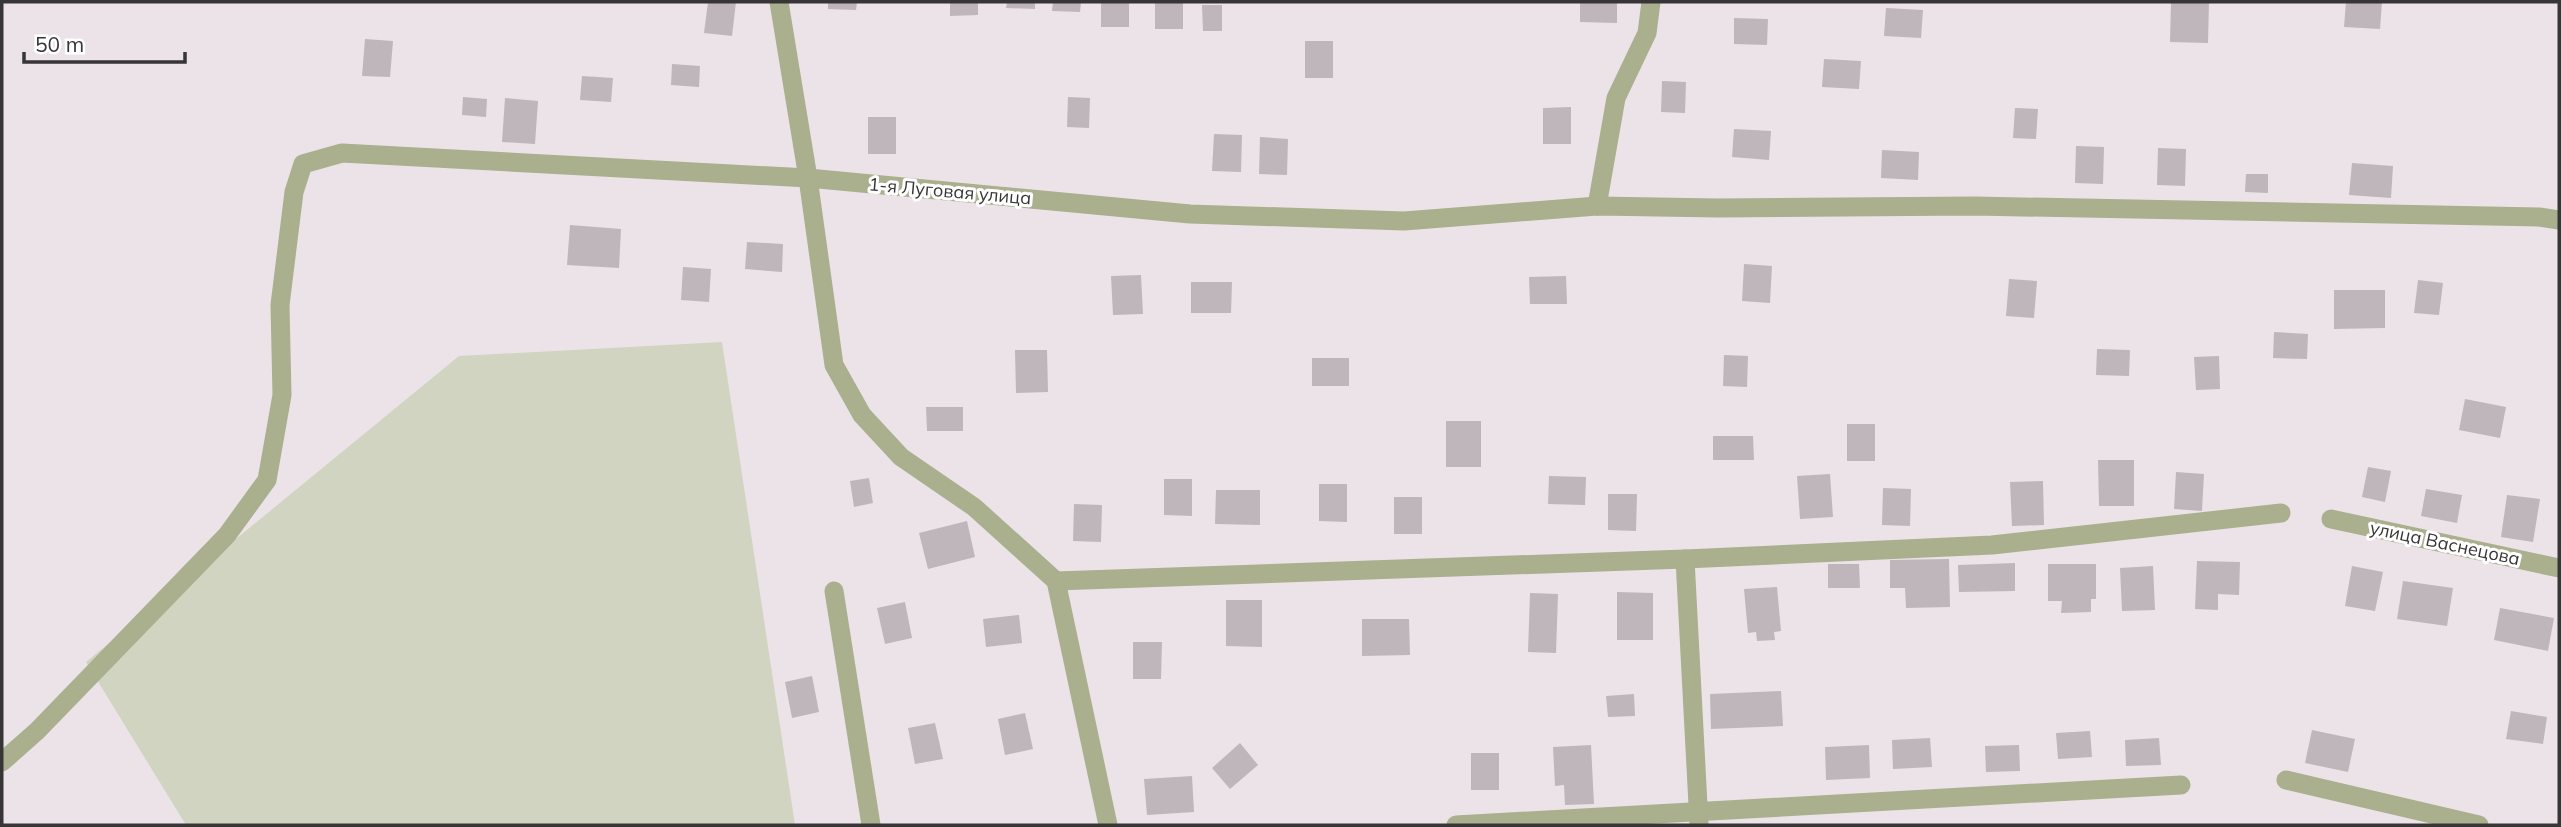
<svg xmlns="http://www.w3.org/2000/svg" width="2561" height="827" font-family="Mulish,sans-serif">
  <style>
    .green { fill: #d1d4c0 }
    .building { fill: #beb6bb }
    .lines { fill: none; stroke-linecap: round; stroke-linejoin: round }
    .minor { stroke: #aaaf8e; stroke-width: 19 }
    .labels { text-anchor: middle; dominant-baseline: central; stroke-width: 6; stroke-linejoin: round; paint-order: stroke }
    .street-label { font-size: 18px; fill: #383537; stroke: #fff }
  </style>
  <rect width="100%" height="100%" fill="#ebe3e8"/>
  <!-- green -->
  <polygon class="green" points="722,342 795,825 186,825 86,662 459,356"/>
  <!-- building -->
  <g class="building">
    <polygon points="708,2 736,2 732,36 704,33"/>
    <polygon points="828,2 857,2 856,10 828,9"/>
    <polygon points="950,2 978,2 978,15 950,16"/>
    <polygon points="1007,2 1035,2 1035,9 1006,8"/>
    <polygon points="1053,2 1081,2 1080,12 1052,11"/>
    <rect x="1101" y="2" width="28" height="25"/>
    <rect x="1155" y="2" width="28" height="27"/>
    <polygon points="1580,2 1617,2 1617,23 1580,22"/>
    <polygon points="2171,2 2209,2 2208,43 2170,42"/>
    <polygon points="2346,2 2382,2 2380,29 2344,27"/>
    <polygon points="1202,5 1222,5 1222,31 1203,31"/>
    <polygon points="1886,8 1923,10 1921,38 1884,36"/>
    <polygon points="1734,18 1768,19 1767,45 1734,44"/>
    <polygon points="365,39 393,41 390,77 362,76"/>
    <rect x="1305" y="41" width="28" height="37"/>
    <polygon points="1824,59 1861,61 1859,89 1822,87"/>
    <polygon points="672,64 700,66 699,87 671,85"/>
    <polygon points="582,76 613,78 611,102 580,100"/>
    <polygon points="1662,81 1686,82 1685,113 1661,112"/>
    <polygon points="463,97 487,99 486,117 462,115"/>
    <polygon points="1068,97 1090,98 1089,128 1067,127"/>
    <polygon points="505,98 538,101 535,144 502,142"/>
    <polygon points="1571,107 1571,144 1543,144 1543,108"/>
    <polygon points="2015,108 2038,109 2036,139 2013,138"/>
    <rect x="868" y="117" width="28" height="37"/>
    <polygon points="1734,129 1771,131 1769,160 1732,157"/>
    <polygon points="1214,134 1242,135 1241,172 1212,171"/>
    <polygon points="1260,137 1288,139 1287,175 1259,174"/>
    <polygon points="2076,146 2104,147 2103,184 2075,183"/>
    <polygon points="2158,148 2186,149 2185,186 2157,185"/>
    <polygon points="1882,150 1919,152 1918,180 1881,178"/>
    <polygon points="2352,163 2393,166 2391,198 2349,195"/>
    <polygon points="2246,174 2268,174 2268,193 2245,192"/>
    <polygon points="570,225 621,229 619,268 567,265"/>
    <polygon points="747,242 783,244 782,272 745,269"/>
    <polygon points="1744,264 1772,266 1770,303 1742,301"/>
    <polygon points="683,267 711,269 709,302 681,300"/>
    <polygon points="1141,275 1143,314 1113,315 1111,276"/>
    <polygon points="1566,276 1567,304 1530,304 1529,277"/>
    <polygon points="2009,279 2037,281 2034,318 2006,316"/>
    <polygon points="2418,280 2443,283 2439,315 2414,313"/>
    <polygon points="1191,282 1232,282 1231,313 1191,313"/>
    <polygon points="2334,290 2385,290 2385,328 2334,329"/>
    <polygon points="2274,332 2308,334 2307,359 2273,358"/>
    <polygon points="2097,349 2130,350 2129,376 2096,375"/>
    <polygon points="1015,350 1047,350 1048,392 1016,393"/>
    <polygon points="1724,355 1748,356 1747,387 1723,386"/>
    <polygon points="2219,356 2220,389 2196,390 2194,357"/>
    <rect x="1312" y="358" width="37" height="28"/>
    <polygon points="2465,399 2506,407 2500,438 2459,430"/>
    <polygon points="926,407 963,407 963,431 927,431"/>
    <rect x="1446" y="421" width="35" height="46"/>
    <rect x="1847" y="424" width="28" height="37"/>
    <polygon points="1713,436 1753,436 1754,460 1713,460"/>
    <polygon points="2098,460 2134,460 2134,506 2099,506"/>
    <polygon points="2368,467 2391,471 2385,502 2362,497"/>
    <polygon points="2176,472 2204,474 2202,511 2174,509"/>
    <polygon points="1830,474 1833,517 1800,519 1797,476"/>
    <polygon points="1549,476 1586,477 1585,505 1548,504"/>
    <polygon points="869,478 873,503 854,507 850,481"/>
    <polygon points="1164,479 1192,479 1192,516 1164,515"/>
    <polygon points="2043,481 2044,525 2012,526 2010,482"/>
    <polygon points="1319,484 1347,484 1347,522 1319,521"/>
    <polygon points="1883,488 1911,489 1910,526 1882,525"/>
    <polygon points="2426,489 2462,495 2457,523 2421,516"/>
    <polygon points="1216,490 1260,490 1260,525 1215,524"/>
    <polygon points="1608,494 1637,494 1636,531 1608,530"/>
    <polygon points="2507,495 2540,499 2533,542 2501,537"/>
    <rect x="1394" y="497" width="28" height="37"/>
    <polygon points="1074,504 1102,505 1101,542 1073,541"/>
    <polygon points="967,521 975,557 928,569 919,533"/>
    <polygon points="1949,559 1950,607 1906,608 1905,588 1890,588 1890,560"/>
    <polygon points="2197,561 2240,562 2239,595 2218,594 2218,610 2195,609"/>
    <polygon points="2015,563 2015,591 1959,592 1958,565"/>
    <polygon points="1828,564 1859,564 1860,588 1828,588"/>
    <polygon points="2048,564 2096,564 2096,599 2091,599 2091,612 2061,613 2062,601 2048,601"/>
    <polygon points="2153,566 2155,610 2122,611 2120,568"/>
    <polygon points="2352,566 2383,572 2375,611 2345,606"/>
    <polygon points="2403,581 2453,588 2447,626 2397,619"/>
    <polygon points="1777,587 1781,631 1774,632 1775,640 1757,641 1756,632 1748,633 1744,589"/>
    <polygon points="1617,592 1653,593 1653,640 1617,640"/>
    <polygon points="1530,593 1558,594 1556,653 1528,652"/>
    <polygon points="1226,600 1262,600 1262,647 1226,646"/>
    <polygon points="905,602 912,638 885,644 877,608"/>
    <polygon points="2500,608 2554,618 2548,651 2494,640"/>
    <polygon points="1019,615 1022,643 986,647 983,619"/>
    <polygon points="1362,619 1409,619 1410,655 1362,656"/>
    <polygon points="1133,642 1162,642 1161,679 1133,679"/>
    <polygon points="812,676 819,712 792,718 785,682"/>
    <polygon points="1781,691 1783,726 1711,729 1710,694"/>
    <polygon points="1634,694 1635,716 1608,717 1606,696"/>
    <polygon points="2511,711 2547,717 2543,744 2506,739"/>
    <polygon points="1025,713 1033,749 1005,755 998,719"/>
    <polygon points="935,723 943,759 915,764 908,728"/>
    <polygon points="2312,730 2355,739 2348,772 2305,763"/>
    <polygon points="2090,731 2092,757 2058,759 2056,733"/>
    <polygon points="1930,738 1932,767 1893,769 1892,740"/>
    <polygon points="2159,738 2161,765 2126,766 2125,740"/>
    <polygon points="1240,743 1258,765 1230,789 1212,768"/>
    <polygon points="1591,745 1594,804 1565,805 1564,785 1555,786 1553,747"/>
    <polygon points="1869,745 1870,778 1826,780 1825,747"/>
    <polygon points="2019,745 2020,771 1986,772 1985,746"/>
    <rect x="1471" y="753" width="28" height="37"/>
    <polygon points="1192,776 1194,812 1147,815 1144,779"/>
  </g>
  <g class="lines">
    <!-- minor -->
    <g class="minor">
      <polyline points="779,2 808,178 834,365 862,415 901,457 974,507 1056,581 1108,825"/>
      <polyline points="1597,206 1616,98 1647,33 1651,2"/>
      <polyline points="2331,519 2559,568"/>
      <polyline points="1685,559 1699,824"/>
      <polyline points="1056,581 1685,559 1992,545 2281,513"/>
      <polyline points="834,591 871,825"/>
      <polyline points="2,762 37,731 227,535 267,480 282,395 280,305 294,192 303,164 342,153 808,178 1190,214 1404,221 1597,206 1718,208 1975,206 2539,217 2559,220"/>
      <polyline points="2286,780 2479,825"/>
      <polyline points="1456,825 2181,785"/>
    </g>
  </g>
  <g class="labels">
    <!-- street labels -->
    <g class="street-label">
      <text transform="translate(950 191) rotate(5)">1-я Луговая улица</text>
      <text transform="translate(2445 543) rotate(12)">улица Васнецова</text>
    </g>
  </g>
  <!-- border -->
  <rect width="2561" height="827" fill="none" stroke="#383537" stroke-width="7"/>
  <!-- scale -->
  <path d="M24 52v10h161v-10" fill="none" stroke="#383537" stroke-width="3.5"/>
  <text x="35" y="52" font-size="21" fill="#383537" stroke="#ffffff" stroke-width="5" paint-order="stroke">50 m</text>
</svg>
